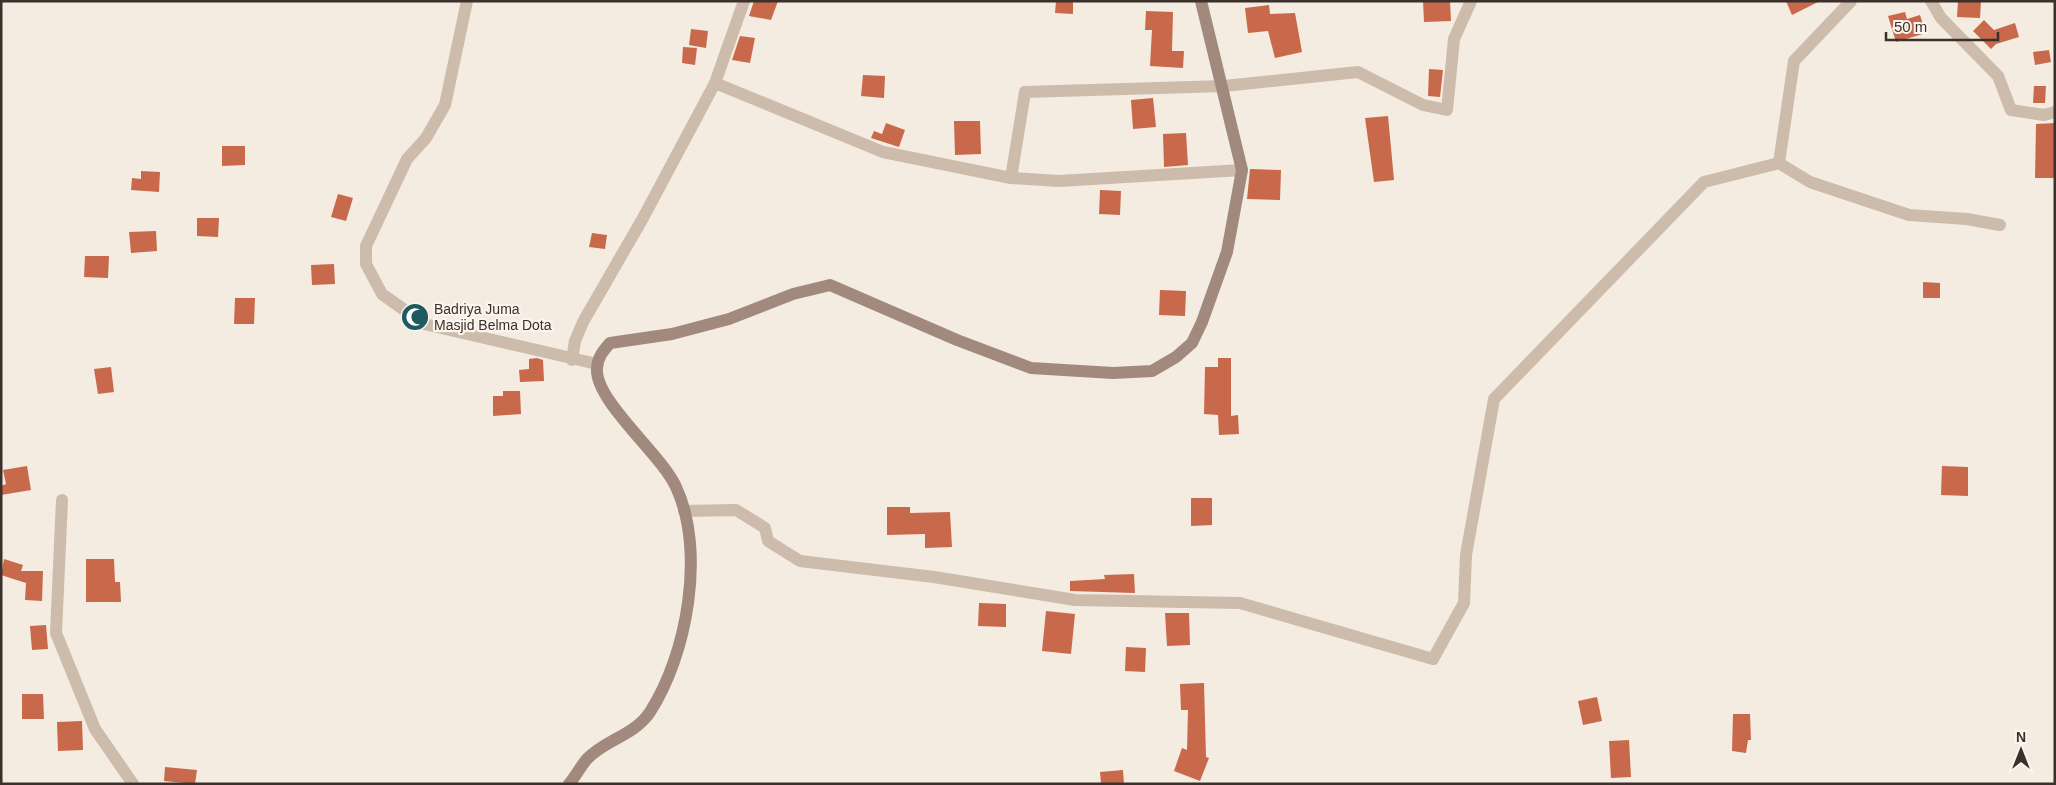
<svg xmlns="http://www.w3.org/2000/svg" width="2056" height="785" font-family="Helvetica,sans-serif">
  <style>
    .building { fill: #c8694b }
    .lines { fill: none; stroke-linecap: round; stroke-linejoin: round }
    .minor { stroke: #cdbbac; stroke-width: 12 }
    .secondary { stroke: #a18a7d; stroke-width: 12 }
    .labels { text-anchor: middle; dominant-baseline: central; stroke-width: 4.5; stroke-linejoin: round; paint-order: stroke }
    .poi-label { font-size: 14px; fill: #3b302b; stroke: #fbf5ee; text-anchor: start }
  </style>
  <rect width="100%" height="100%" fill="#f4ebe1"/>
  <!-- building -->
  <g class="building">
    <polygon points="754,1 778,1 771,20 749,16"/>
    <polygon points="1056,1 1073,1 1073,14 1055,13"/>
    <polygon points="1423,1 1450,1 1451,21 1424,22"/>
    <polygon points="1786,1 1820,1 1792,15"/>
    <polygon points="1958,1 1981,1 1980,18 1957,17"/>
    <polygon points="1269,5 1270,14 1295,13 1302,52 1275,58 1268,31 1248,33 1245,8"/>
    <polygon points="1146,11 1173,12 1172,51 1184,51 1183,68 1150,66 1152,30 1145,30"/>
    <polygon points="1905,12 1907,19 1920,15 1926,33 1896,42 1888,16"/>
    <polygon points="1984,20 1994,30 2015,23 2019,37 1996,44 1991,49 1973,31"/>
    <polygon points="691,29 708,31 706,48 689,45"/>
    <polygon points="740,36 755,38 750,63 732,60"/>
    <polygon points="683,47 697,48 695,65 682,63"/>
    <polygon points="2049,50 2051,62 2035,65 2033,52"/>
    <polygon points="1429,69 1443,70 1440,97 1428,96"/>
    <polygon points="863,75 885,76 884,98 861,96"/>
    <polygon points="2034,86 2046,86 2045,103 2033,103"/>
    <polygon points="1153,98 1156,127 1133,129 1131,100"/>
    <polygon points="1388,116 1394,180 1374,182 1365,118"/>
    <polygon points="954,121 980,121 981,154 955,155"/>
    <polygon points="886,123 905,130 899,147 871,138 874,131 882,134"/>
    <polygon points="2055,123 2055,178 2035,178 2036,124"/>
    <polygon points="1186,133 1188,165 1164,167 1163,134"/>
    <polygon points="222,146 245,146 245,165 222,166"/>
    <polygon points="1250,169 1281,170 1280,200 1247,199"/>
    <polygon points="141,171 160,172 159,192 131,190 132,178 141,179"/>
    <polygon points="1100,190 1121,191 1120,215 1099,214"/>
    <polygon points="338,194 353,198 346,221 331,217"/>
    <polygon points="197,218 219,218 218,237 197,236"/>
    <polygon points="156,231 157,251 131,253 129,232"/>
    <polygon points="592,233 607,235 605,249 589,247"/>
    <polygon points="85,256 109,256 108,278 84,277"/>
    <polygon points="334,264 335,284 312,285 311,265"/>
    <polygon points="1923,282 1940,283 1940,298 1923,298"/>
    <polygon points="1160,290 1186,291 1185,316 1159,315"/>
    <polygon points="235,298 255,298 254,324 234,324"/>
    <polygon points="537,358 543,360 544,381 520,382 519,370 529,369 529,359"/>
    <polygon points="1218,358 1231,358 1231,416 1238,415 1239,434 1219,435 1218,415 1204,414 1205,367 1218,367"/>
    <polygon points="111,367 114,392 98,394 94,369"/>
    <polygon points="503,391 520,391 521,414 493,416 493,396 503,396"/>
    <polygon points="27,466 31,490 1,495 1,486 6,484 3,470"/>
    <polygon points="1942,466 1968,467 1968,496 1941,495"/>
    <polygon points="1191,498 1212,498 1212,525 1191,526"/>
    <polygon points="887,507 910,507 910,513 950,512 952,547 925,548 925,534 887,535"/>
    <polygon points="4,559 23,565 21,571 43,571 42,601 25,600 26,583 1,575"/>
    <polygon points="86,559 114,559 115,582 120,582 121,602 86,602"/>
    <polygon points="1134,574 1135,593 1070,591 1070,581 1105,579 1104,575"/>
    <polygon points="979,603 1006,604 1006,627 978,626"/>
    <polygon points="1046,611 1075,614 1071,654 1042,651"/>
    <polygon points="1165,613 1189,613 1190,645 1167,646"/>
    <polygon points="46,625 48,649 32,650 30,626"/>
    <polygon points="1126,647 1146,648 1145,672 1125,671"/>
    <polygon points="1204,683 1206,757 1209,758 1200,781 1174,771 1182,748 1187,750 1188,710 1181,710 1180,684"/>
    <polygon points="22,694 43,694 44,719 22,719"/>
    <polygon points="1597,697 1602,721 1583,725 1578,701"/>
    <polygon points="1733,714 1750,714 1751,740 1748,740 1746,753 1732,751"/>
    <polygon points="82,721 83,750 58,751 57,722"/>
    <polygon points="1629,740 1631,777 1611,778 1609,741"/>
    <polygon points="165,767 197,770 195,784 164,781"/>
    <polygon points="1123,770 1124,784 1101,784 1100,772"/>
  </g>
  <g class="lines">
    <!-- minor -->
    <g class="minor">
      <polyline points="467,1 445,105 426,138 407,159 366,246 366,264 382,294 424,324 597,364"/>
      <polyline points="1931,1 1941,18 1998,76 2011,110 2044,115 2055,112"/>
      <polyline points="715,83 883,152 1011,178 1059,181 1242,170"/>
      <polyline points="1779,163 1794,61 1851,1"/>
      <polyline points="1011,178 1025,92 1224,86 1358,72 1423,105 1447,110 1454,39 1471,1"/>
      <polyline points="572,360 575,341 583,322 643,218 715,83 744,1"/>
      <polyline points="62,500 56,633 95,729 133,784"/>
      <polyline points="684,511 736,510 765,528 768,541 800,561 934,577 1075,600 1240,603 1433,659 1464,603 1466,555 1494,399 1704,182 1779,163 1810,182 1909,215 1967,219 2000,225"/>
    </g>
    <!-- secondary -->
    <path class="secondary" d="M569,784c7,-8 11,-17 18,-25 18,-19 48,-24 63,-47 37,-57 56,-161 26,-225 -14,-32 -81,-86 -79,-118 0,-11 6,-18 13,-26l62,-9 57,-15 64,-25 37,-9 127,55 74,28 82,5 39,-2 24,-14 16,-14 10,-21 25,-70 15,-82 -41,-169"/>
  </g>
  <!-- icons -->
  <defs>
    <symbol id="mosque-disc" viewBox="-11 -11 22 22"><circle r="9.5" fill="#1f5a5e" stroke="#fbf5ee"/><path d="M3.5-4.9A6 6 0 1 0 3.5 4.9A5 5 0 1 1 3.5-4.9Z" fill="#fff"/></symbol>
  </defs>
  <g fill-rule="evenodd">
    <use href="#mosque-disc" x="399" y="301" width="32" height="32"/>
  </g>
  <g class="labels">
    <!-- poi labels -->
    <g class="poi-label">
      <text x="434" y="309">Badriya Juma<tspan x="434" dy="16">Masjid Belma Dota</tspan></text>
    </g>
  </g>
  <!-- border -->
  <rect width="2056" height="785" fill="none" stroke="#3b302b" stroke-width="5"/>
  <!-- north arrow -->
  <g transform="translate(2021 750)" stroke="#fbf5ee" stroke-width="4" paint-order="stroke">
  <path d="M0-4L9 19L0 12L-9 19Z" fill="#3b302b"/>
  <text y="-8" font-size="14" font-weight="bold" text-anchor="middle" fill="#3b302b">N</text>
  </g>
  <!-- scale -->
  <path d="M1886 32v8h112v-8" fill="none" stroke="#3b302b" stroke-width="2.5"/>
  <text x="1894" y="32" font-size="15" fill="#3b302b" stroke="#fbf5ee" stroke-width="4" paint-order="stroke">50 m</text>
</svg>
